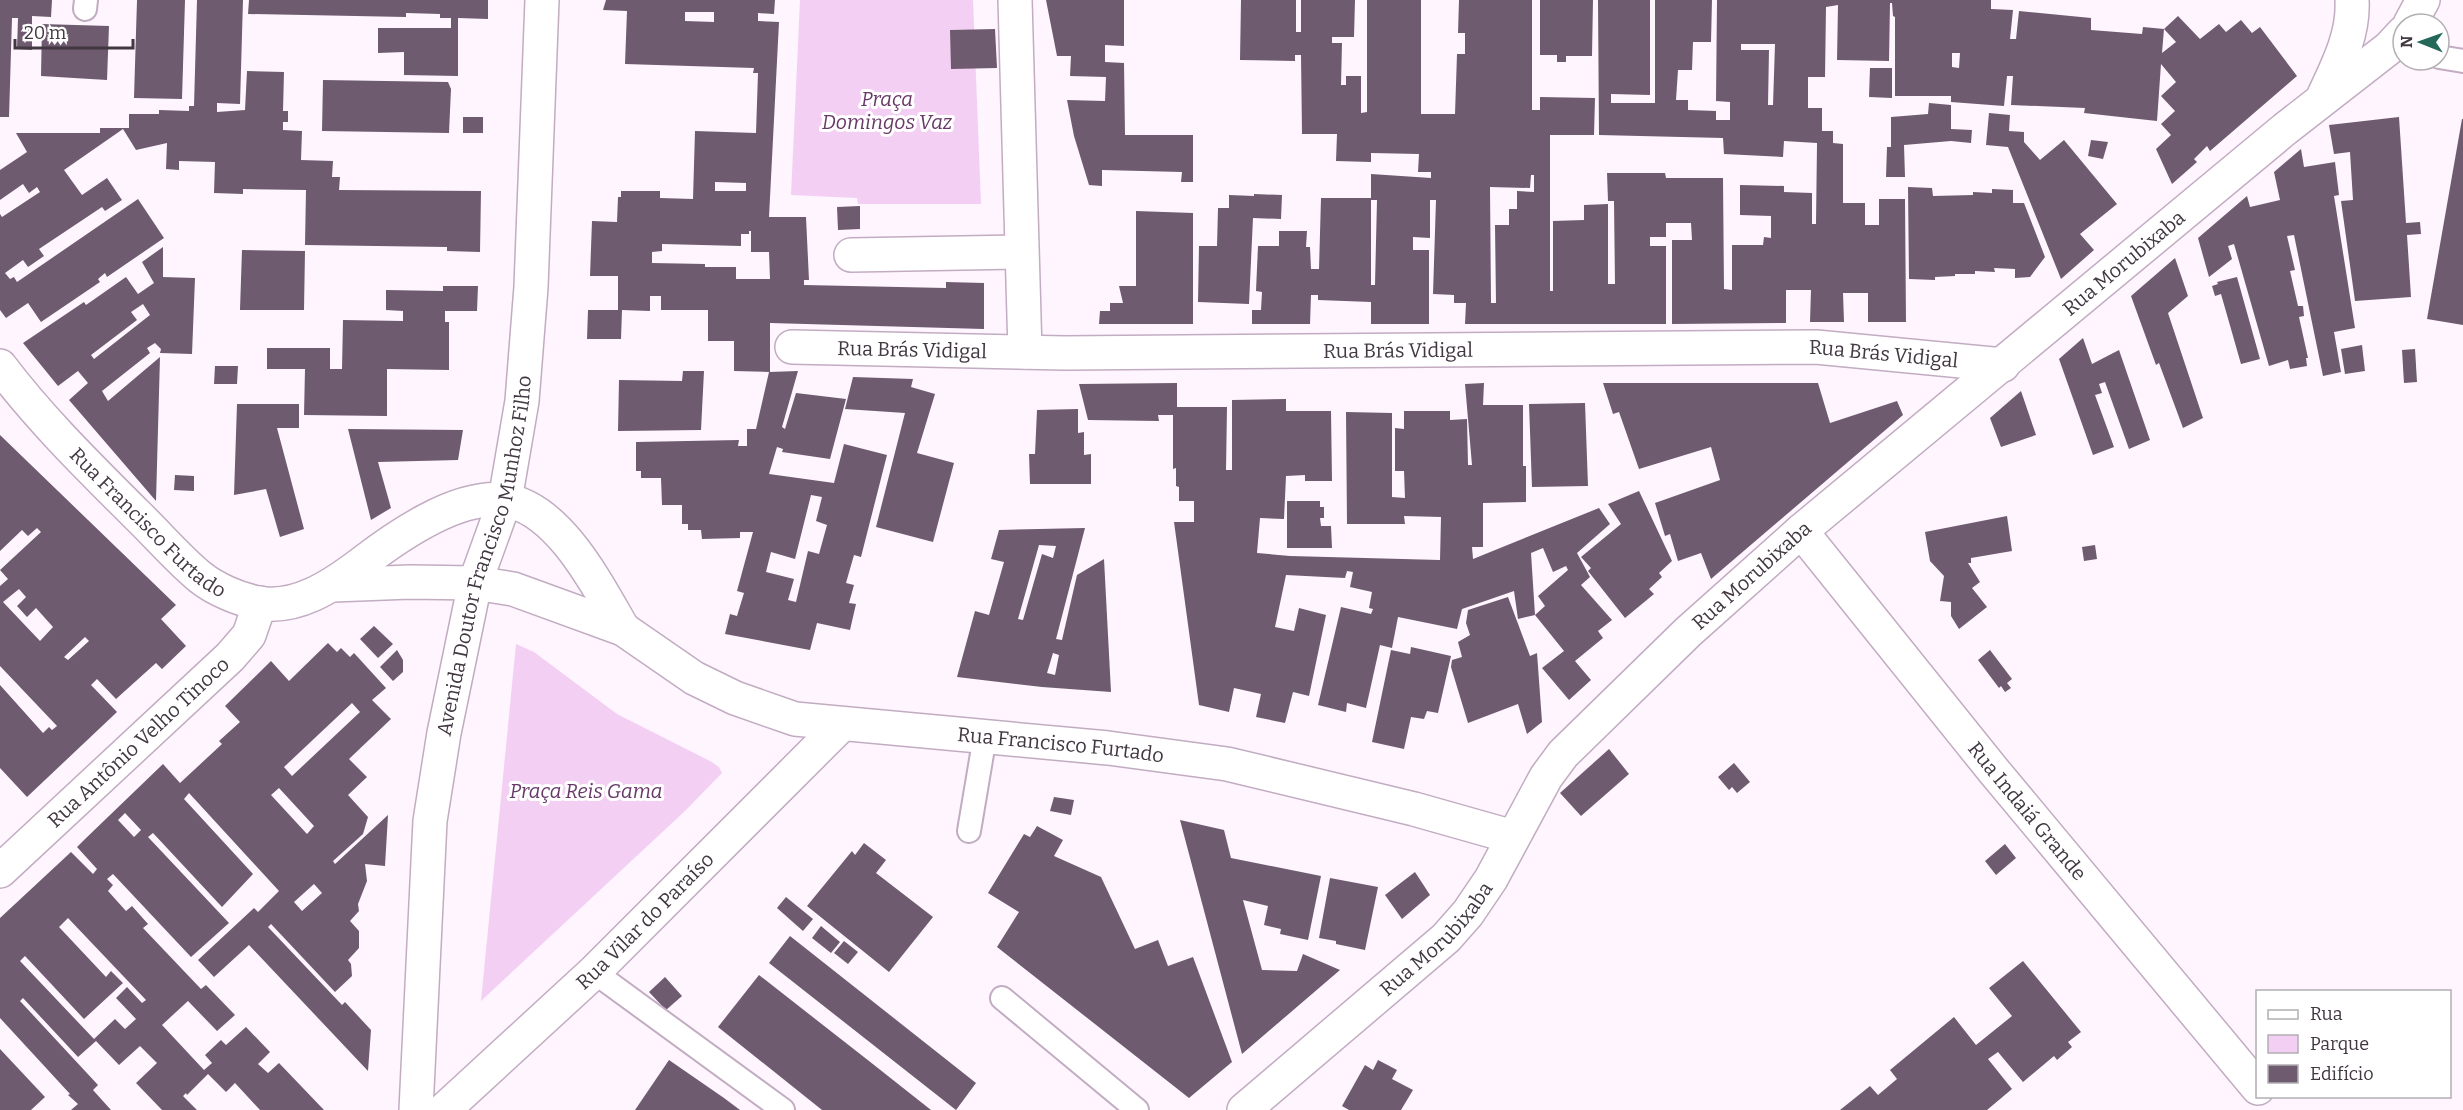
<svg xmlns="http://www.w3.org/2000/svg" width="2463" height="1110" font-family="Bitter,serif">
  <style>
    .green { fill: #f3d0f3 }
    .building { fill: #6f5b6f; fill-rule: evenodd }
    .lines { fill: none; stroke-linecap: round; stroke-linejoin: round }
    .lane-casing { stroke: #c2acc2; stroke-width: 26 }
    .street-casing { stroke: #c2acc2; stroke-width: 36 }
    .secondary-casing { stroke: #c2acc2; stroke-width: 36 }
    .lane { stroke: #fff; stroke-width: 22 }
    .street { stroke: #fff; stroke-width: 33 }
    .secondary { stroke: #fff; stroke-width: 33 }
    .labels { text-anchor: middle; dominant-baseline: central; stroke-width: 6; stroke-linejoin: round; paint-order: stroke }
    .park-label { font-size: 20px; font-style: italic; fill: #673868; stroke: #fff }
    .street-label { font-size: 20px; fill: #413841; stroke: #fff }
  </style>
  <rect width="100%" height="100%" fill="#fef5fe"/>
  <!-- green -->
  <g class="green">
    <polygon points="800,0 973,0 981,204 858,204 857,198 791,195"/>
    <polygon points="516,644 534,652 617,714 710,761 719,767 722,773 685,811 481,1001"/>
  </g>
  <!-- building -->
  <g class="building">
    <polygon points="0,0 52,0 51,17 32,16 32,50 17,49 18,18 12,18 9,117 0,117"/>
    <polygon points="137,0 185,0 182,99 134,98"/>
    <polygon points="197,0 243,0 240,104 217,103 217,112 245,110 247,71 284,72 283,111 288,111 288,122 283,122 283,130 302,131 301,160 333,161 332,177 340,177 339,190 481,191 480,252 447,251 447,247 305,245 306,190 243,189 243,194 214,193 215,162 179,161 179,170 166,169 167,143 136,150 123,129 64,170 82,195 107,178 122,200 105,211 102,207 39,249 44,256 28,267 23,260 5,273 10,279 14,277 17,282 138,199 164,238 107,277 105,273 98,279 100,282 41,322 28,303 6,318 0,310 0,214 2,217 40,192 37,187 29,193 23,184 0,200 0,170 27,152 16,133 100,133 100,128 129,128 129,114 159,114 159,110 189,111 189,106 194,106"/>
    <polygon points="249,0 488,0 488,19 458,18 458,76 404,75 404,52 378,53 378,28 451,28 451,18 440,18 440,14 406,13 406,17 248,14"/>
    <path d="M606,0h169l-1,14 -16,-1v8l21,1 -10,195h37l3,63h-5v5l142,3v-6l38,1v46l-214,-6v49l-36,-1v-30h-26v-31h-47v-14h-11v15l-28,-1 -1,29h-34l1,-29h30v-34h-28l2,-55 25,1 1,-25h3v-6h39v7l33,1 2,-68 61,2 2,-60h-5l1,-5 -129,-4 2,-53 -24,-1zM685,12h29v10l-29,-1zM715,182l31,1v8h-31zM749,231h2v21h18l1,27h-34v-12h-31v-3l-53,-1v-11l10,-1v-7l79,2v-12h8z"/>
    <polygon points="1046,0 1124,0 1124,46 1105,45 1105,62 1124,63 1125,135 1193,135 1193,182 1181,182 1182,172 1102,170 1102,186 1089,185 1074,136 1067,100 1105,101 1106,77 1070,76 1071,56 1057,56"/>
    <path d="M1241,0h55v32h5v-32h54l-1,37h-22v6h10l-1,42h5v-9h15v37l6,-1v-112h54v114h34l2,-60h8v-21h-7l1,-33h73v110h8v-13l55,1 -1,37h-44v156h3v-70l31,-1v-15l24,-1v80h7l-1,-83h-6l-1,-28h58l1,5h57l1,111 8,1v-45h31l1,-8 7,1v-22l-31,-1v-30l44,1v6l28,1v31h4l1,-81 -33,-2 -1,16 -59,-3 -1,-16 -124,-3 -1,-135h52v95l-39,-1v9h44v-103h57l-1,42h-18l-1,28h-14l-2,30h12v10l28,1v9h14v-18l-14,-1 1,-101h274v9l22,1 -3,29h6l3,-28 72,7v12l51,4 1,-7 21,2 -2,24 14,-11 -12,-13 14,-13 22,23 19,-15 7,8 15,-12 11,13 8,-6 37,49 -87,75 -3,-5 -13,13 3,3 -25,22 -16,-35 15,-14 -10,-11 14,-13 -14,-15 15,-14 -15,-18 -4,57 -73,-8 1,-5 -74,-3 2,-29h-6l-3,30 -53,-4v-6h-56v-79l-2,-1 -1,-13h-2l-1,58 -52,-1 1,-55 -12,2 -1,70h-17v31h14v23h11v12l10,1v59h22v22h14v-26h26l1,123h-38v-29h-25l1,29h-34l1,-32h-25v33l-114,1v-84h20l-1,-17h-25v14h-16v9h16v78h-201l1,-21h-12v-8l-21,-1 3,-94h-6v38l-17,-1v13h16v74h-58v-22l-53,-2v-5h-7l-1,29h-58v-14h9l1,-18 -6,-1 2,-45h21v-15h28l-1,16h4l1,22h8l2,-71h50v87h4l2,-85h-6v-26l60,4v-6h-13l1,-18 -48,-1v9l-35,-1 1,-27h-35l-1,-79h-6v6l-55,-1zM1741,44h34l-2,61h-5l1,-55h-28zM1952,53h8l-1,15 -7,-1zM1531,175h3v17l-17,-1v18h-8v16h-14l1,78h-5l-1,-116 40,1z"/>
    <polygon points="1540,0 1593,0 1592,56 1566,56 1566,62 1557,62 1557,55 1540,55"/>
    <polygon points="42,24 109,26 107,80 41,76"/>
    <polygon points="995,29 997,68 951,69 950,30"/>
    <polygon points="1870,68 1892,68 1892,98 1869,97"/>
    <polygon points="323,80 448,82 451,89 449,133 322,131"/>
    <polygon points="1929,103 1951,105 1951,129 1972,130 1971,143 1951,141 1904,145 1905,177 1886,177 1887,147 1891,147 1891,117 1928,114"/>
    <polygon points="1989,113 2010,115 2009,131 2024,132 2024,142 2040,160 2064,140 2117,204 2080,234 2094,250 2061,279 2008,147 1986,145"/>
    <rect x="463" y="117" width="20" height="16"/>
    <polygon points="2399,117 2406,223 2420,222 2421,234 2407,235 2411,297 2355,301 2341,201 2353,200 2350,152 2334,154 2329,125"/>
    <polygon points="2462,119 2463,119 2463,325 2427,319"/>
    <polygon points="2091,140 2108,142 2103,159 2088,156"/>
    <polygon points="2301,149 2304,167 2335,162 2339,195 2334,196 2355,328 2334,332 2341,372 2323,376 2294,235 2287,236 2295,270 2290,271 2298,306 2303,306 2304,316 2299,317 2308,358 2306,358 2307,366 2290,369 2288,360 2269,366 2234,244 2228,246 2232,259 2209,277 2198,238 2247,196 2250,207 2280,200 2274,172"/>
    <polygon points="1908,187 1932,188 1933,196 1973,195 1973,192 1992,193 1992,189 2013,190 2013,203 2024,203 2045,257 2030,277 2015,278 2015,269 1994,268 1995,272 1975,271 1975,274 1955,274 1955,276 1935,277 1935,280 1909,279"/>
    <polygon points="1254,194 1282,195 1281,219 1253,218 1249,304 1198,302 1199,246 1217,246 1218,208 1229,208 1229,195 1254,196"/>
    <polygon points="860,206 860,229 838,230 837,207"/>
    <polygon points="1136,211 1193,213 1193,324 1099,324 1100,311 1110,311 1110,303 1123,303 1119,286 1136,286"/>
    <path d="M163,247v30l32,1 -3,76 -32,-1 1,-4 -6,-6 -8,5 3,5 -48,38 6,10 52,-44 -4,144 -87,-101 19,-17 -10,-12 -20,15 -35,-43 61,-41 2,3 40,-28 12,17 16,-11 -12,-21zM143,304l7,11 -56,44 -3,-4 46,-35 -6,-8z"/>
    <polygon points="242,250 305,251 304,310 240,310"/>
    <polygon points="2175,258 2188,296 2168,313 2203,418 2183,428 2159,363 2156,365 2131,296"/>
    <polygon points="2237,277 2260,359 2241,364 2221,294 2215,296 2212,286 2218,284 2217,282"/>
    <polygon points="443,286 478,286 477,311 445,311 445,322 449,322 449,370 387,369 387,416 304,415 305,369 267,369 267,348 330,348 330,369 342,369 343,320 403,321 403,311 386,310 386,290 443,291"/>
    <polygon points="2083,338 2092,364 2119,350 2150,440 2129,449 2105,382 2099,384 2102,393 2095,395 2114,447 2093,455 2059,359"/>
    <polygon points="2362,345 2365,371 2345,374 2341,349"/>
    <polygon points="2415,349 2417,382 2404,383 2402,350"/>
    <polygon points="215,366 238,366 237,384 214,384"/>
    <polygon points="683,371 704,371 701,430 618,431 619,380 682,381"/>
    <path d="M798,371l-16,56 3,2 11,-36 50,6 -16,60 -48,-7 1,-3 -6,-2 -8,27 65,9 10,-39 43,11 -26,102 -7,-2 -8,28 8,2 -5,18 7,1 -6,26 -33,-7 -7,27 -85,-16 5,-20 7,2 7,-23 -7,-2 16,-59h-13v6l-38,1 -1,-9h-13v-6h-6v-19h-20l-1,-27h-20v-7h-5v-29l103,-2 -1,6h9v-17h9l13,-57zM811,495l11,2 -6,24 11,4 -8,29 -11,-3 -12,51 -8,-2 6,-21 -28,-7 5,-20 24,7z"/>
    <polygon points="853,377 913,379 911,387 935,394 917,453 954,463 933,542 876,527 905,413 845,409"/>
    <polygon points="1177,383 1177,407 1227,407 1226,470 1232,470 1232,400 1286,399 1286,411 1331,411 1332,481 1305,481 1305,475 1286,476 1284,519 1260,518 1257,553 1290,556 1440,560 1441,517 1404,516 1405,524 1347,524 1346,412 1392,413 1392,497 1405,498 1404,471 1395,471 1395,428 1404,429 1404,411 1450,411 1450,420 1467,419 1468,465 1472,465 1465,384 1484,383 1483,405 1523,405 1523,466 1526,466 1526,502 1483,503 1483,547 1472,547 1473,559 1599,508 1610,524 1577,553 1590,577 1581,585 1612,620 1598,631 1603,638 1575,661 1591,680 1569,700 1542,668 1564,651 1535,615 1545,606 1538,596 1568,570 1566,566 1553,572 1543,548 1531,553 1535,615 1518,619 1514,591 1462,609 1457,629 1398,617 1392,648 1380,645 1366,708 1347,703 1346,712 1318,705 1341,607 1371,614 1373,609 1369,608 1372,592 1350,587 1353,572 1347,571 1345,578 1286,575 1275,627 1294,631 1299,608 1326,615 1309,696 1293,692 1285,723 1256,717 1261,694 1234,688 1229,712 1199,705 1174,522 1194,522 1194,501 1179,501 1179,487 1176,486 1176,468 1173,469 1173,415 1158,415 1159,421 1088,420 1079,384"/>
    <polygon points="1603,383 1818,383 1830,423 1897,401 1903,415 1711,579 1701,553 1678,561 1670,534 1665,536 1655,503 1720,480 1711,447 1639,469 1619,412 1613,414"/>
    <polygon points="2021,391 2036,435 2001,447 1990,418"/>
    <polygon points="1585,403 1588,486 1532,487 1529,404"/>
    <polygon points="237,404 299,404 299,428 277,428 304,529 280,537 266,489 234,495"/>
    <polygon points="1078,409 1078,433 1084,432 1084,455 1091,454 1091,484 1030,484 1029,454 1035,454 1037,410"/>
    <polygon points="348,429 463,430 458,460 378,462 391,508 371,520"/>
    <path d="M0,435l176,170 -15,14 25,27 -24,23 -6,-6 -40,36 -19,-20 -6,6 26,27 -90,85 -27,-29v-83l43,48 6,-6 3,3 5,-4 -57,-60v-80l8,-7 -8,-9 41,-38 -4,-4 -9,8 -6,-6 -22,21zM19,589l7,8 -9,9 10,11 9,-9 17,19 -13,14 -37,-39zM85,637l4,4 -21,19 -4,-3z"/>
    <polygon points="175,475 194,476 194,491 174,490"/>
    <polygon points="1639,491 1672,561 1659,573 1662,577 1649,589 1654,594 1625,618 1588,571 1591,568 1581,557 1621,524 1608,504"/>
    <polygon points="1287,501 1320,501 1320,507 1324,507 1324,518 1320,518 1321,526 1331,526 1332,548 1287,548"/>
    <polygon points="2007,516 2012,551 1971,558 1971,563 1968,563 1980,582 1972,588 1987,607 1959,629 1951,616 1951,602 1940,601 1944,576 1930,561 1925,532"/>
    <path d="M1085,528l-29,111 6,1 15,-65 27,-16 7,133 -69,-5 -85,-10 18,-66 14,4 15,-53 -13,-3 8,-29zM1039,545l17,1 -3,12 -11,-4 -19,66 -5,-1zM1053,653l6,2 -4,20 -8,-2z"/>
    <polygon points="2095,545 2097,559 2084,561 2082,547"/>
    <polygon points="1508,597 1530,656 1537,653 1542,722 1527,734 1518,704 1468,723 1451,667 1452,660 1462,657 1458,642 1470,635 1466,623 1468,610"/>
    <polygon points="374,626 393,644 378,658 360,639"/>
    <path d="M328,643l9,9 4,-4 9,9 4,-4 32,35 -14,12 19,19 -42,40 18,18 -19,18 20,22 -5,17 -30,27 2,3 53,-49 -3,51 -20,-2 2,17 -9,23 1,7 -9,10 9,10v17l-11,12 3,4 1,12 -17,16 -64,-68 -3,3 74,78 3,-3 26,28 -3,41 -119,-126 -35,32 -16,-17 56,-52 4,4 21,-21 -90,-98 -5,6 69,75 -31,33 -69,-74 -5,4 81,86 -38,34 -78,-83 -6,5 6,6 -5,6 18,20 6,-5 16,18 -5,4 58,61 5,-4 29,30 -18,16 -29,-30 -26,24 42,45 8,-7 -7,-8 16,-15 5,5 20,-18 24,25 -12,12 10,9 11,-10 45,47h-64l-25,-27 -9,9 -18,-18 -21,21 -1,-2 -3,3 14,14h-35l-26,-27 21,-20 -17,-17 -21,19 -23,-24 -18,16 -55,-59 -3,3 78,84 -5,5 18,20h-40l7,-6 -10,-9 2,-1 -70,-76v-100l71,-66 22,22 4,-5 -20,-22 6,-6 80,-77 17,19 42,-39 -3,-3 21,-19 -15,-16 46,-45 18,20zM352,703l8,9 -68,64 -8,-9zM279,788l35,38 -7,8 -36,-39zM125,813l16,17 -7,7 -16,-17zM314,884l8,9 -20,18 -8,-9zM68,918l78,82 -4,3 -15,-16 -11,11 20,21 -11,10 -10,-10 -21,20 -74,-78 5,-5 59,63 39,-36 -12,-12 -5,6 -47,-50z"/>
    <polygon points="1411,647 1451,656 1438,713 1427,711 1424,719 1411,717 1404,749 1372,742 1391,650 1410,654"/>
    <polygon points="397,650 403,660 403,672 393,681 380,667"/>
    <polygon points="1990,650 2012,679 2007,683 2011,688 2005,692 2001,686 1999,688 1978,660"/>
    <polygon points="1609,749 1629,774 1581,816 1560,793"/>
    <polygon points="1734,763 1750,782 1737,793 1732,787 1729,790 1718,777"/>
    <polygon points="1054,797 1074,800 1071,815 1050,811"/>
    <polygon points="1180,820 1224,830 1231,858 1321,876 1308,940 1280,934 1281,929 1264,925 1268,906 1243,900 1262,970 1297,971 1303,954 1340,970 1242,1054"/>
    <polygon points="1037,826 1063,840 1054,856 1101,877 1135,949 1158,940 1168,966 1193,957 1232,1062 1189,1098 997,947 1019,912 988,893 1024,834 1030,837"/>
    <polygon points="864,843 886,860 876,873 933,917 889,972 807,906 852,851 855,855"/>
    <polygon points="2005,844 2016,858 1996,875 1985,861"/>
    <polygon points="1415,872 1430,895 1402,919 1385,895"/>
    <polygon points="1330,878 1378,887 1365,950 1336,944 1336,941 1319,938"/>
    <polygon points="786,897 813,919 803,931 777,908"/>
    <polygon points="821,926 840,942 831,953 812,938"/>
    <polygon points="790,936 976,1083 956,1110 769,963"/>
    <polygon points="844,941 858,952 848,964 834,953"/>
    <polygon points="2023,961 2081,1032 2068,1042 2072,1047 2057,1060 2054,1056 2023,1082 1998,1052 1988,1059 2012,1089 1987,1110 1840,1110 1870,1086 1878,1095 1897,1079 1890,1070 1954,1017 1976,1045 2012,1016 1989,988"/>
    <polygon points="759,975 869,1061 931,1110 822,1110 718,1027"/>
    <polygon points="665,977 682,996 666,1010 649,992"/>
    <polygon points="0,1049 45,1097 31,1110 0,1110"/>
    <polygon points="669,1060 724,1098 740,1110 635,1110"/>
    <polygon points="1378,1060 1397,1070 1392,1079 1413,1090 1401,1110 1349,1110 1342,1106 1365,1065 1373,1070"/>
  </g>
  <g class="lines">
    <defs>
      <g id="lane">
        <polyline points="85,9 86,0"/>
        <polyline points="2439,57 2463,61"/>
        <polyline points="969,831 985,736"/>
        <polyline points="594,972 783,1110"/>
        <polyline points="1002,998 1137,1110"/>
      </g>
      <g id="street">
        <polyline points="1015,0 1025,352"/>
        <polyline points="851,255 1021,252"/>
        <path id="s1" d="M792,347l273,6 751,-6 187,18"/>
        <path id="s2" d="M0,366c40,53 88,100 135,147 22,21 42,45 65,64 15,12 38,22 58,26 38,7 74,-17 103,-39 35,-27 95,-69 142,-64 55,6 95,86 120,129"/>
        <path id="s3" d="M1801,531l192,239 265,318"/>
        <path id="s4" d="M333,585l77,-3 65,1 38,6 110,40 71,49 41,20 60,21 313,29 119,16 187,45 99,28"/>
        <path id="s5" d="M0,871l230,-214 19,-22 11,-32"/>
        <path id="s6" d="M416,1110l14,-289 14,-88 31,-150 30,-83 17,-99 9,-114 11,-287"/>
        <path id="s7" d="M444,1110l150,-138 247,-247"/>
      </g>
      <g id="secondary">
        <polyline points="2410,24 2423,0"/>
        <path d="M2324,95c14,-30 30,-61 28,-95"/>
        <path id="s8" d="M1244,1110l202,-172 22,-25 23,-34 55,-102 17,-23 125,-122 113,-101 484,-402 104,-81 14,-15"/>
      </g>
    </defs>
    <!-- lane casing -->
    <use href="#lane" class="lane-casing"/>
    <!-- street casing -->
    <use href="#street" class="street-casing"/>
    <!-- secondary casing -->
    <use href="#secondary" class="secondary-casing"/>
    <!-- lane -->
    <use href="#lane" class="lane"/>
    <!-- street -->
    <use href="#street" class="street"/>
    <!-- secondary -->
    <use href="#secondary" class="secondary"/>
  </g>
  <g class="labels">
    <!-- park labels -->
    <g class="park-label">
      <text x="887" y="99">Praça<tspan x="887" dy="23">Domingos Vaz</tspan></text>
      <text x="586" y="791">Praça Reis Gama</text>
    </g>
    <!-- street labels -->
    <g class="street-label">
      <text stroke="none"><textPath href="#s8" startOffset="1230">Rua Morubixaba</textPath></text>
      <text stroke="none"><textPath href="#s1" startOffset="120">Rua Brás Vidigal</textPath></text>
      <text stroke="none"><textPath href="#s1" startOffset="606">Rua Brás Vidigal</textPath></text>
      <text stroke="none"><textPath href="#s1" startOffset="1092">Rua Brás Vidigal</textPath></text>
      <text stroke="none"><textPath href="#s2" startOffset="216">Rua Francisco Furtado</textPath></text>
      <text stroke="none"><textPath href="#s6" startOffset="561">Avenida Doutor Francisco Munhoz Filho</textPath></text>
      <text stroke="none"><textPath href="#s8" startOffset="744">Rua Morubixaba</textPath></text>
      <text stroke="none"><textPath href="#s5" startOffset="189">Rua Antônio Velho Tinoco</textPath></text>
      <text stroke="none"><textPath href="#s4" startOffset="760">Rua Francisco Furtado</textPath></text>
      <text stroke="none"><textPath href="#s3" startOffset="360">Rua Indaiá Grande</textPath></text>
      <text stroke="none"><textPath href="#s7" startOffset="276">Rua Vilar do Paraíso</textPath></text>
      <text stroke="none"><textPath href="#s8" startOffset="258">Rua Morubixaba</textPath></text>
    </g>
  </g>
  <!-- legend -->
  <rect x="2256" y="990" width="195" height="108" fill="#ffffff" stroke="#b3afb3" stroke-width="1.5"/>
  <rect x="2268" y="1010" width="30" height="9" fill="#ffffff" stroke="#b3afb3" stroke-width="1.5"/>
  <text x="2310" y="1020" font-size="18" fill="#413841">Rua</text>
  <rect x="2268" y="1035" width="30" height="18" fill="#f3d0f3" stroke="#b3afb3" stroke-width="1.5"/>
  <text x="2310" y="1050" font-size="18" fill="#413841">Parque</text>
  <rect x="2268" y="1065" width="30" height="18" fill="#6f5b6f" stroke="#b3afb3" stroke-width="1.5"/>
  <text x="2310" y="1080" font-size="18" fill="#413841">Edifício</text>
  <!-- north arrow -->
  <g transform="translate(2421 42) rotate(271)"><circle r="28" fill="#ffffff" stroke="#b3afb3" stroke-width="1.5"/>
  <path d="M0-4.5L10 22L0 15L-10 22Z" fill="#24685a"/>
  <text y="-9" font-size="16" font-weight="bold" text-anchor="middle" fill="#413841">N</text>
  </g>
  <!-- scale -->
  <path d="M15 39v9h118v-9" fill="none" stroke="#413841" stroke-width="3"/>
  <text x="24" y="39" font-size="18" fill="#413841" stroke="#ffffff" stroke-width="4.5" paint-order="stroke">20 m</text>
</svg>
